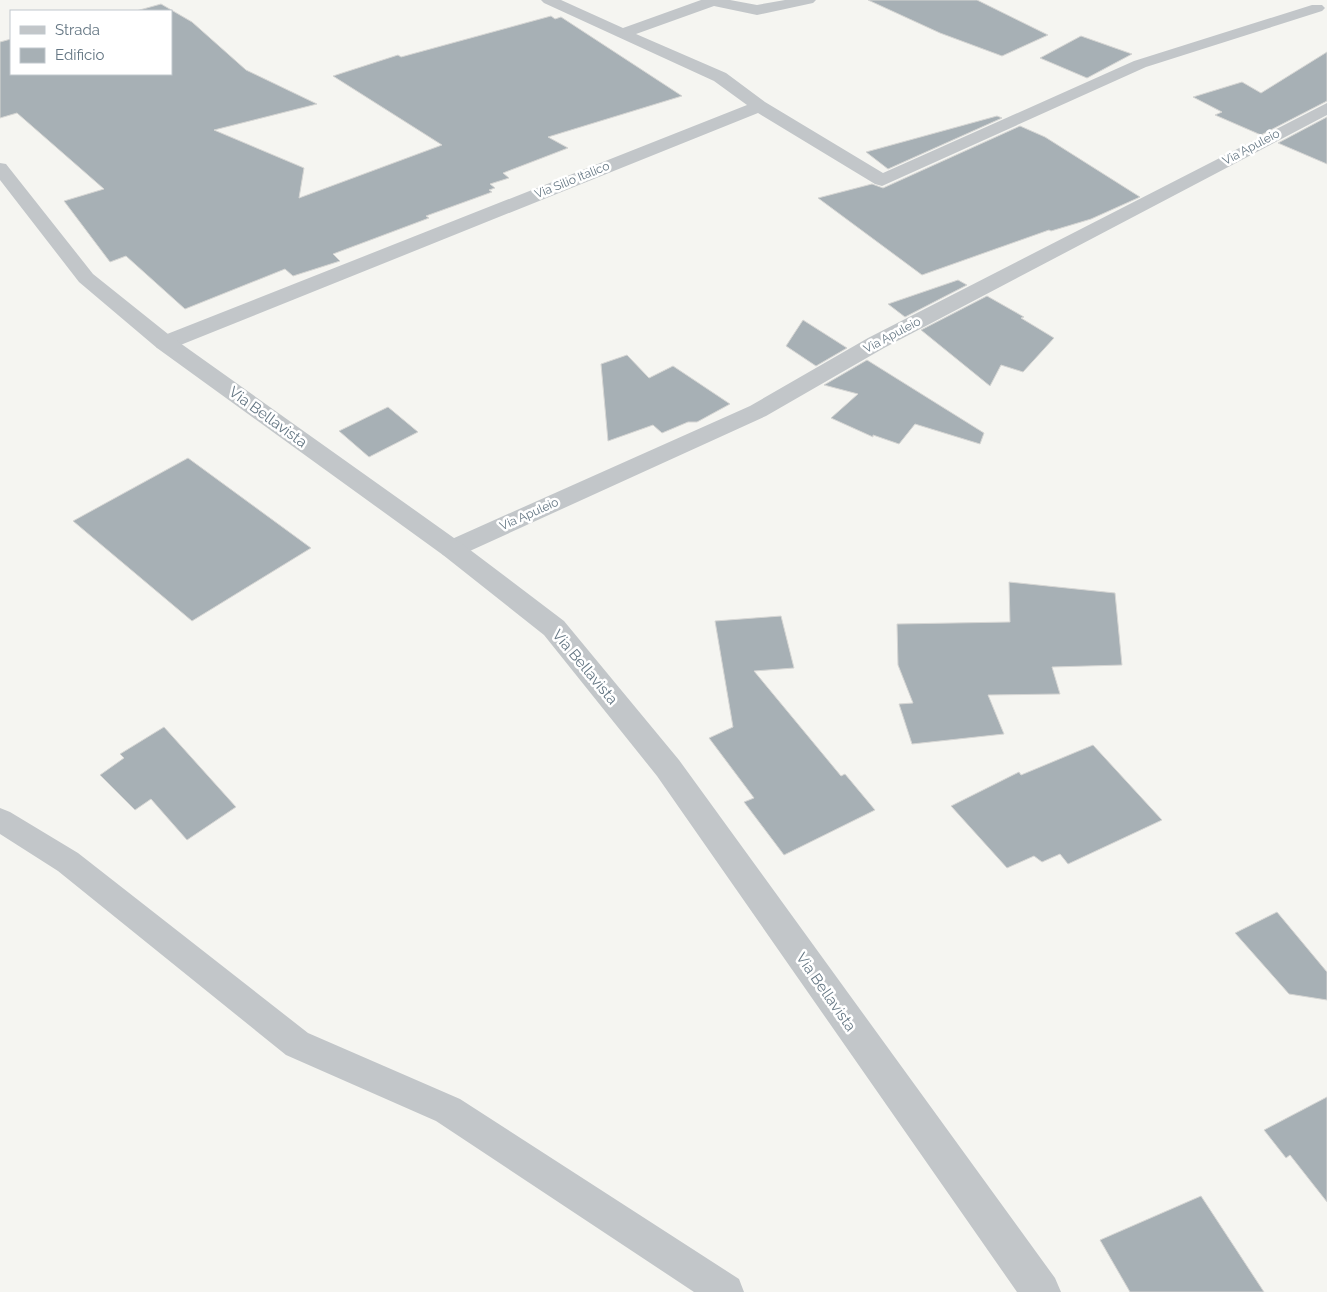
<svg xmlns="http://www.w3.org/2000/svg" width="1327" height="1292" font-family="Raleway,sans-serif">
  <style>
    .building { fill: #a7b0b5; stroke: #d6d6d4 }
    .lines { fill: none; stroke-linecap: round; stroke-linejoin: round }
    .service { fill: #c2c6c9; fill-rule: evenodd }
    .minor { fill: #c2c6c9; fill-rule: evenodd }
    .tertiary { fill: #c2c6c9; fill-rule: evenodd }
    .labels { text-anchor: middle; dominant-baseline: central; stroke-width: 5; stroke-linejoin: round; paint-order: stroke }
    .far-street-label { font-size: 12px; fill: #647683; stroke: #fff }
    .street-label { font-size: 15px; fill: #647683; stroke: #fff }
  </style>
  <rect width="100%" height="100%" fill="#f5f5f1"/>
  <!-- building -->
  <g class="building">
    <polygon points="868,0 977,0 1048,35 1002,56 940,33"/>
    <polygon points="161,4 192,22 246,70 317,104 214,130 304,168 299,198 442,145 333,76 398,55 401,57 551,16 555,19 561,17 682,96 548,137 568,148 503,173 509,178 490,184 495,188 489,190 492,192 426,216 429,218 333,254 340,261 293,276 285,269 185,309 126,256 110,262 64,201 104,189 17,113 0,118 0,42 11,39 11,74 171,74 171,11 136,11"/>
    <polygon points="1081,36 1132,54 1087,78 1040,58"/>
    <polygon points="1327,52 1327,101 1261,135 1215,115 1222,112 1193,97 1242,82 1261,93"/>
    <polygon points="997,116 1002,118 888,169 866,152"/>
    <polygon points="1327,117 1327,164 1278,143"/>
    <polygon points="1020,126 1045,137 1140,197 1091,219 1051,231 1049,230 922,275 818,198 872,184 883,188"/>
    <polygon points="958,280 967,285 905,317 888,304"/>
    <polygon points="987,296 1024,317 1021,318 1054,338 1023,372 1001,365 990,386 921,330"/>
    <polygon points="803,320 847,348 816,366 786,346"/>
    <polygon points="627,355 649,378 673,366 730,404 697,422 688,422 662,433 653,425 608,441 601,364"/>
    <polygon points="867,360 984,433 980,444 915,424 899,444 873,435 873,437 831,418 858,394 824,385"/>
    <polygon points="388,407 418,432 369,457 339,431"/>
    <polygon points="188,458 311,548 192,621 73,521"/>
    <polygon points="1009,582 1115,593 1122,665 1052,667 1060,694 988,695 1004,734 912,744 899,704 913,703 898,665 897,624 1010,622"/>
    <polygon points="781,616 794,668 754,671 841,776 845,774 875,810 784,855 744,802 754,798 709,738 733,727 715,621"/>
    <polygon points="164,727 236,807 187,840 151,799 135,810 100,775 124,758 120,754"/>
    <polygon points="1093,745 1162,820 1068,864 1060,854 1042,862 1034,856 1007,868 951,806 1019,772 1021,775"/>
    <polygon points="1277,912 1327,972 1327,1000 1289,994 1235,933"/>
    <polygon points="1327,1097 1327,1202 1290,1155 1286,1158 1264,1130"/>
    <polygon points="1201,1196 1264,1292 1130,1292 1100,1240"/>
  </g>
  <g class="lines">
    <!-- service -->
    <polygon class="service" points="0,808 10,812 78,853 308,1033 460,1099 739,1279 744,1292 694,1292 436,1121 286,1055 58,871 0,834"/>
    <!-- minor -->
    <g class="minor">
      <polygon points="541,0 561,0 623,28 701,0 730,0 757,5 785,0 816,0 813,3 757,15 714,6 636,34 726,73 765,102 883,173 1134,61 1312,5 1322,5 1325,8 1322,11 1146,67 882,186 875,184 758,113 173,348 165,349 157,348 154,343 157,338 747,105 714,81 544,3"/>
      <polygon points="1327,103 1327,115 884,348 766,416 461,555 452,558 443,555 439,549 443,543 750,406 868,338"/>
    </g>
    <!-- tertiary -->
    <polygon class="tertiary" points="0,163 6,164 93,274 173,338 461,543 564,621 679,760 1055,1278 1061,1292 1017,1292 657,776 544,635 443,555 157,348 79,282 0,180"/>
  </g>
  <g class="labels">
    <!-- far-street labels -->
    <g class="far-street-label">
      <text transform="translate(1251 147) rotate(-28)">Via Apuleio</text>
      <text transform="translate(572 180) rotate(-22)">Via Silio Italico</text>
      <text transform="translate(892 335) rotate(-28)">Via Apuleio</text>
      <text transform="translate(529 514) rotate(-24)">Via Apuleio</text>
    </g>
    <!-- street labels -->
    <g class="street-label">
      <text transform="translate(268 417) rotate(36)">Via Bellavista</text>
      <text transform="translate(585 667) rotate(50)">Via Bellavista</text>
      <text transform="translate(826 992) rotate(55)">Via Bellavista</text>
    </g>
  </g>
  <!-- legend -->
  <rect x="10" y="10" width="162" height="65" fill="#ffffff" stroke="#c1c8cd"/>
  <rect x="20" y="26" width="25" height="8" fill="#c2c6c9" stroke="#c1c8cd"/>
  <text x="55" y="35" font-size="15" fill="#647683">Strada</text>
  <rect x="20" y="48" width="25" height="15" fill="#a7b0b5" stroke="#c1c8cd"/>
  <text x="55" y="60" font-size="15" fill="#647683">Edificio</text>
</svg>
